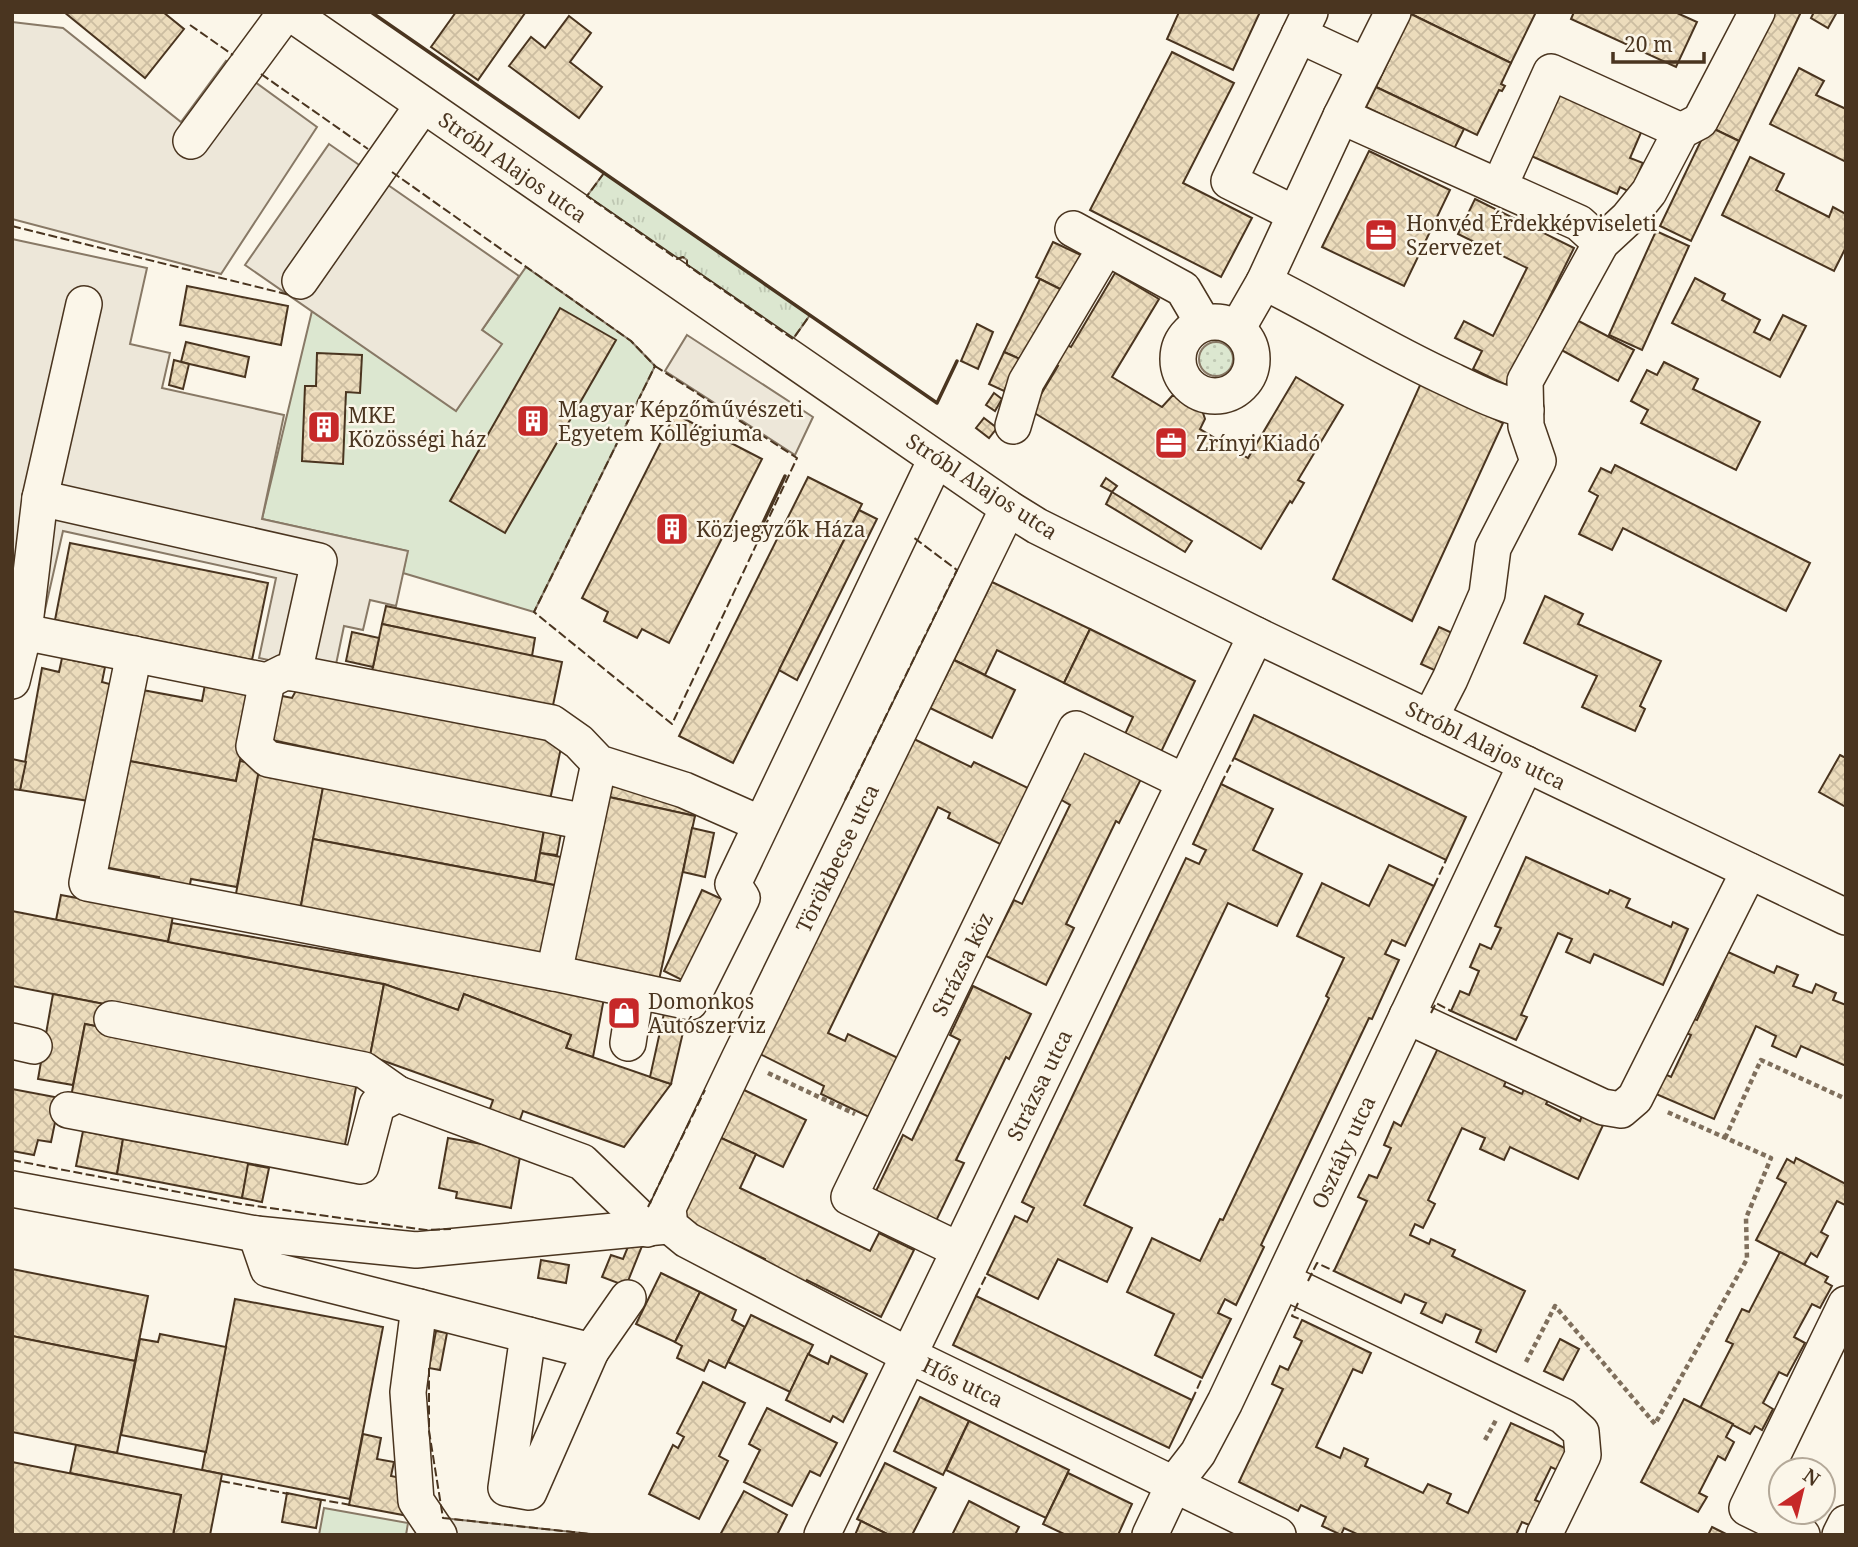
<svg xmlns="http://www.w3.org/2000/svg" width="1858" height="1547" font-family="'Noto Serif',serif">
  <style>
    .grass { fill: url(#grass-dots); stroke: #887966; stroke-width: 2 }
    .park { fill: url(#park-tufts); stroke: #887966; stroke-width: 2 }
    .garden { fill: #dce7d0; stroke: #887966; stroke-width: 2 }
    .parking { fill: #ede7d9; stroke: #887966; stroke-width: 2 }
    .building { fill: url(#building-cross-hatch); stroke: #4a3520; stroke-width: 2 }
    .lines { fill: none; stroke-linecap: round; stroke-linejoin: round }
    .minor-casing { stroke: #4a3520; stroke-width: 38 }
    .path { stroke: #7f6f5c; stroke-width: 4.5; stroke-dasharray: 5 3.5; stroke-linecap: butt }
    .minor { stroke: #fbf6e9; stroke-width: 35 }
    .fence { stroke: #4a3520; stroke-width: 2; stroke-dasharray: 9 3.5; stroke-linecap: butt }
    .wall { stroke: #4a3520; stroke-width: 3.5 }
    .labels { text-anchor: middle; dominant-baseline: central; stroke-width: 5; stroke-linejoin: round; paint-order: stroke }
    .street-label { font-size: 21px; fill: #4a3520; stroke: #fbf6e9 }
    .poi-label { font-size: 21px; fill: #4a3520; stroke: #fbf6e9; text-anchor: start }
  </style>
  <defs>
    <pattern id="grass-dots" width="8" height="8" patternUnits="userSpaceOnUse" patternTransform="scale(1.75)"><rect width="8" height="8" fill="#dce7d0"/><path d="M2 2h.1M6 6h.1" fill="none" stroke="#bec7b2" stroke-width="1.8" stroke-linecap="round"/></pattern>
    <pattern id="park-tufts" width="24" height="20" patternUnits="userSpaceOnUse" patternTransform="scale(1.75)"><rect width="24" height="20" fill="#dce7d0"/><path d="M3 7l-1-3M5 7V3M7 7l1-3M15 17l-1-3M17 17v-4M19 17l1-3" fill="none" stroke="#bec7b2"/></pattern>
    <pattern id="building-cross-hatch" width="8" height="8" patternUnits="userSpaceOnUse" patternTransform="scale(1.75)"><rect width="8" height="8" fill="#ecdcbc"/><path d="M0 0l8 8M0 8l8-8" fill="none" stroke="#ccbda1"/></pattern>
  </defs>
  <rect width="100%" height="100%" fill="#fbf6e9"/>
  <!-- grass -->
  <circle class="grass" cx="1216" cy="359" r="17"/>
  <!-- park -->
  <polygon class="park" points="604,173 810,315 793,339 687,265 687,260 683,257 677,259 587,196"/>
  <!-- garden -->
  <g class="garden">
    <polygon points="526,267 631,341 655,366 534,612 403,573 407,551 262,519 312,311 456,410 501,344 482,330"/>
    <polygon points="324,1508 408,1523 406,1535 319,1535"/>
  </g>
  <!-- parking -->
  <g class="parking">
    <polygon points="12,22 63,28 181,122 226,61 317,127 221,274 12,219"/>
    <polygon points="329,144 519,276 482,330 502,344 456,411 245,265"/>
    <polygon points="12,239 147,268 130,344 170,353 162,388 284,415 262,519 408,551 396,606 370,600 363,630 344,626 334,674 259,658 276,578 63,531 42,623 12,616"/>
    <polygon points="687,335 813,417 795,455 665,371"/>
    <polygon points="443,1518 600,1535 422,1535"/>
  </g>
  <!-- building -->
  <g class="building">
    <polygon points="64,12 163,12 184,29 145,78"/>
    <polygon points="456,12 525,13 478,80 431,47"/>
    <polygon points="1179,12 1260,12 1233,70 1167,39"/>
    <polygon points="1407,12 1536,12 1511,63"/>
    <polygon points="1574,12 1675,12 1697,22 1676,67 1571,19"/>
    <polygon points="1763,12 1801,12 1739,141 1708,126"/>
    <polygon points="1814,12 1837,12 1828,28 1811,18"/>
    <polygon points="1411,14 1511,63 1501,84 1505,86 1502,91 1499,90 1477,135 1376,87"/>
    <polygon points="569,16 591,33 570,62 602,87 579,118 509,66 531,37 545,48"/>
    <polygon points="1172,52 1234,83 1183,183 1252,218 1221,277 1090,210"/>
    <polygon points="1799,68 1824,81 1816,95 1846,109 1846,162 1770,124"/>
    <polygon points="1561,83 1646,121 1630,158 1643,163 1630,192 1620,187 1617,194 1529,155"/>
    <polygon points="1376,87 1464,129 1454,149 1366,107"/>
    <polygon points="1708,126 1739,141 1691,241 1660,226"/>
    <polygon points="1369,151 1450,190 1404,286 1322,247"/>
    <polygon points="1750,157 1784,174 1776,190 1829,217 1833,207 1846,214 1846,247 1834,271 1722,215"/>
    <polygon points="1475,199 1574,248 1506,385 1473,369 1482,351 1455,338 1464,321 1493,336 1527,268 1458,234"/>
    <polygon points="1656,231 1689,246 1642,350 1609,335"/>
    <polygon points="1053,242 1085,257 1068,293 1036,277"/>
    <polygon points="1115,273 1159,299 1112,377 1162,407 1172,396 1184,396 1195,400 1202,410 1205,419 1200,429 1248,458 1296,377 1343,405 1298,480 1304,483 1292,503 1290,501 1261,549 1031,411 1058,366 1052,363 1063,343 1071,347"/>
    <polygon points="1695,278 1725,294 1722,300 1760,320 1754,332 1770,340 1783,315 1806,326 1780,377 1672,323"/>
    <polygon points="1040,279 1064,291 1029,363 1004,352"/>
    <polygon points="187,286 288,306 281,345 180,325"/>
    <polygon points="560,308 616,340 505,533 450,501"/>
    <polygon points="1571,317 1634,350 1618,381 1556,347"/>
    <polygon points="977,324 993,332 978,369 961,361"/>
    <polygon points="186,342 249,357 245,377 181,362"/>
    <polygon points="1004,352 1020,359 1004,391 989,384"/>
    <polygon points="317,353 362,355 360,393 346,392 343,464 302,461 305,386 316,386"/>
    <polygon points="174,360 189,364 183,389 169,385"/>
    <polygon points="1664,362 1698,379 1693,389 1760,422 1736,470 1641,423 1648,410 1631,401 1647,370 1657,375"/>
    <polygon points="1421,383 1503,423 1412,621 1333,579"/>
    <polygon points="994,393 1002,399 995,411 986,405"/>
    <polygon points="675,414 762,459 669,643 642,629 637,638 604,621 608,612 582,598"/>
    <polygon points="984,418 997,428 989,438 976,428"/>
    <polygon points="1615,465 1810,563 1786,611 1623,528 1612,550 1579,534 1598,496 1589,491 1601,468 1611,473"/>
    <polygon points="808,477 862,504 733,763 679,736"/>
    <polygon points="1106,478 1117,486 1112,492 1101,486"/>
    <polygon points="1112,492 1192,541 1185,552 1106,504"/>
    <polygon points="859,510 877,519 797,680 779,670"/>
    <polygon points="70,543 268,583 252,660 55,620"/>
    <polygon points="992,582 1090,629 1064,683 997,650 985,675 954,660"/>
    <polygon points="1545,596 1583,614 1578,624 1661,661 1640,706 1645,709 1635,731 1582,707 1597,676 1524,643"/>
    <polygon points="386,606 535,638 532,656 382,624"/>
    <polygon points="382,624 562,662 552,710 372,671"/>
    <polygon points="1439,627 1461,637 1443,674 1421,664"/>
    <polygon points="1090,629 1195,681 1161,752 1125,734 1133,717 1064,683"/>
    <polygon points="352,632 379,638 373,667 346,661"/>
    <polygon points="62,658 105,667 102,682 113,685 89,801 20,790 42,668 59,672"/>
    <polygon points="954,660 1015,690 992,738 930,708"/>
    <polygon points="206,679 254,689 236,781 124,760 137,689 202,701"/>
    <polygon points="298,687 563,738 550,800 272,740 282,696 292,698"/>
    <polygon points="1254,715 1466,817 1446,860 1234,758"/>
    <polygon points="914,739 971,767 974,762 1030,789 1002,845 948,818 950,813 938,807 828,1033 845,1041 848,1034 898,1058 869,1117 821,1094 824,1086 760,1054"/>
    <polygon points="1084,750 1141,779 1119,823 1116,821 1066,924 1074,928 1046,985 986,956 1014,900 1022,904 1070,805 1060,799"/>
    <polygon points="1840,755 1846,758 1846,807 1819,792"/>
    <polygon points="12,759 26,762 20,790 12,789"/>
    <polygon points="124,760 236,781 240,761 260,765 237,887 191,879 189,889 158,883 159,877 104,867"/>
    <polygon points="260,765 325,777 300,911 235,899"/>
    <polygon points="325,777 546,819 535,881 313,839"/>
    <polygon points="1221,784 1273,809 1253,850 1302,874 1277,926 1228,903 1084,1205 1132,1228 1107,1282 1058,1259 1038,1299 987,1274 1015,1216 1027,1222 1034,1208 1022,1202 1186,858 1199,864 1206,850 1193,844"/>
    <polygon points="612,786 697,805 695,816 609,797"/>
    <polygon points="609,797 695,816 659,980 574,961"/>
    <polygon points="545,825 562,828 557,855 540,853"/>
    <polygon points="692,828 714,833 705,877 683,872"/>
    <polygon points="313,839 555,885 542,957 300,911"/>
    <polygon points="540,853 561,857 555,885 535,881"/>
    <polygon points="1526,857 1608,894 1610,890 1630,899 1626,907 1671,927 1673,922 1688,929 1663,985 1594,954 1590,963 1566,952 1572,939 1558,933 1521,1015 1527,1017 1516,1040 1451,1011 1460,991 1469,995 1479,971 1470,967 1480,944 1491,949 1501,928 1495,926"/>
    <polygon points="1389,865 1434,886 1405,946 1392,940 1385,954 1399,960 1372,1019 1369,1018 1261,1245 1264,1247 1236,1305 1225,1299 1218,1313 1231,1319 1202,1378 1155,1355 1174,1314 1127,1292 1152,1238 1200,1261 1220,1219 1223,1220 1329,998 1326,996 1344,958 1297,936 1322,883 1369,906"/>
    <polygon points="702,890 724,900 686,982 664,971"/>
    <polygon points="61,895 173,916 168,942 56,920"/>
    <polygon points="12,911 384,984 370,1056 12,986"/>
    <polygon points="172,923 604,998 593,1057 566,1048 571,1035 464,994 458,1010 384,984 168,942"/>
    <polygon points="1728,952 1774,973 1777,966 1798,975 1793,986 1812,993 1816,984 1836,993 1833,1000 1846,1005 1846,1066 1801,1046 1796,1057 1772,1046 1776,1036 1756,1026 1714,1119 1656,1094 1665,1074 1671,1077 1691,1035 1684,1032 1691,1018 1697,1020"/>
    <polygon points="384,984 458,1010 464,994 571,1035 566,1048 671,1084 624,1147 523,1111 517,1128 487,1117 493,1100 370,1056"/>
    <polygon points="973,986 1031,1014 1009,1059 1006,1057 956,1160 964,1163 936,1221 876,1191 903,1135 912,1140 960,1040 950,1035"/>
    <polygon points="53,994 104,1004 100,1027 85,1024 73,1085 38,1079"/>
    <polygon points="665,1009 687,1015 671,1084 650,1077"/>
    <polygon points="85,1024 358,1077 343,1155 70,1102"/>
    <polygon points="1440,1044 1508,1076 1504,1086 1522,1094 1525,1087 1549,1098 1546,1104 1580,1121 1583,1113 1604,1123 1578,1179 1510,1147 1504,1160 1480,1149 1485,1138 1462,1128 1428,1200 1435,1204 1423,1228 1415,1224 1410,1235 1429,1244 1431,1239 1455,1250 1452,1256 1525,1291 1496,1352 1476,1342 1481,1330 1446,1314 1442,1323 1421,1313 1426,1303 1405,1294 1401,1303 1334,1271 1367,1201 1358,1197 1369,1175 1377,1178 1391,1148 1384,1145 1394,1122 1401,1126"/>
    <polygon points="12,1089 60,1098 51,1142 38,1140 34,1155 12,1151"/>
    <polygon points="742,1089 806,1120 783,1167 719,1137"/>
    <polygon points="83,1131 123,1139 117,1174 76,1166"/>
    <polygon points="719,1137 756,1154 740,1188 870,1251 879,1233 914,1250 881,1317 807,1280 804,1287 762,1266 765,1259 680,1218"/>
    <polygon points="448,1138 521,1151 511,1208 456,1198 457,1192 439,1188"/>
    <polygon points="123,1139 249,1163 242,1198 117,1174"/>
    <polygon points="1796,1158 1846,1184 1846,1203 1845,1205 1837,1201 1821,1232 1828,1236 1817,1257 1811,1253 1804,1265 1756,1240 1786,1183 1777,1178 1787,1159 1794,1163"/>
    <polygon points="248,1164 269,1168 262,1202 242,1198"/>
    <polygon points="632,1237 644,1241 626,1286 602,1277 611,1255 623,1259"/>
    <polygon points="1780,1252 1828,1277 1825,1282 1832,1286 1820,1308 1812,1304 1794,1337 1805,1343 1787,1376 1779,1372 1763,1403 1773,1409 1762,1430 1755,1426 1750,1434 1700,1408 1733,1344 1726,1341 1742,1309 1749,1312"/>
    <polygon points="541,1260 569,1265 566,1283 538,1278"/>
    <polygon points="12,1269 148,1296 135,1361 12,1336"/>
    <polygon points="661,1273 700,1292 675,1342 636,1324"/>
    <polygon points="700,1292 736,1310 732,1320 745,1327 725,1368 709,1360 704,1371 677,1358 682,1346 675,1342"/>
    <polygon points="976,1296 1192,1400 1169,1448 953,1345"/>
    <polygon points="235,1299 383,1327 350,1499 202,1470"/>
    <polygon points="751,1315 813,1345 790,1392 728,1362"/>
    <polygon points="1302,1320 1371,1353 1362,1373 1353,1369 1316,1447 1340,1458 1344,1448 1368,1459 1365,1466 1423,1493 1428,1484 1451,1494 1447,1503 1468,1513 1511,1423 1567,1449 1557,1470 1551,1467 1535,1500 1542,1503 1532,1526 1522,1522 1516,1535 1359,1535 1344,1528 1341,1535 1322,1526 1326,1517 1301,1505 1298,1511 1239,1482 1283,1389 1272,1384 1280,1366 1288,1370 1302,1341 1294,1337"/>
    <polygon points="436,1331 447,1333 440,1370 429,1368"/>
    <polygon points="160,1334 226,1347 206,1452 121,1435 140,1339 158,1342"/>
    <polygon points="12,1336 135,1361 117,1453 12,1432"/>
    <polygon points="1560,1339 1579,1349 1563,1380 1544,1371"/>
    <polygon points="808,1354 828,1364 831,1356 867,1374 843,1422 833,1416 830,1422 786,1400"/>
    <polygon points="703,1382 745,1403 719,1456 728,1461 699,1519 649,1494 673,1445 678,1448 684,1437 677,1433"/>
    <polygon points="920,1397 969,1421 943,1475 894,1451"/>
    <polygon points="1684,1399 1733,1424 1726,1437 1734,1442 1725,1460 1718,1456 1699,1493 1707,1497 1698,1512 1641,1482"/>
    <polygon points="767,1408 837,1443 820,1476 810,1471 792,1506 744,1482 760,1450 749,1444"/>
    <polygon points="969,1421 1069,1470 1046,1518 946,1470"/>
    <polygon points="363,1434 381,1438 377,1459 394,1462 391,1476 401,1478 407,1494 403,1515 349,1505"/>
    <polygon points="76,1445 222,1474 210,1535 173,1535 181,1495 70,1473"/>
    <polygon points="12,1462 181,1495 173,1535 12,1535"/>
    <polygon points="885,1463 936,1488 912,1535 889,1535 857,1519"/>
    <polygon points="1068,1473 1132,1504 1118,1535 1066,1535 1043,1524"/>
    <polygon points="744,1491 787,1515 777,1535 720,1535"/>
    <polygon points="287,1493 321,1500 316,1528 282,1522"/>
    <polygon points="969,1501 1019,1527 1015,1535 952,1535"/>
    <polygon points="861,1521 889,1535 855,1535"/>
    <polygon points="1712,1527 1728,1535 1708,1535"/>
  </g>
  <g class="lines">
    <defs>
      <g id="minor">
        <polyline points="289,12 1008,508 1037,526 1256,635 1846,917"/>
        <polyline points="1310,12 1299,35 1366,66"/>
        <polyline points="1341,116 1579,223 1601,243"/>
        <polyline points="191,141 286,12"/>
        <polyline points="1499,187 1551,72 1681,131"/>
        <polyline points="1295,214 1229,181 1299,35"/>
        <polyline points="1073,229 1183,289 1203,323"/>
        <polyline points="300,281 423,105"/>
        <path d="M1264,282c63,31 123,69 187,98 25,12 47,23 75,30"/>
        <circle cx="1215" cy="359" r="37"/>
        <polyline points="1237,329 1264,282 1341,116 1393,12"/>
        <polyline points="1013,426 1026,382 1106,247"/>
        <polyline points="40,498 319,561 294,673"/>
        <polyline points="1008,508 739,1059 668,1208 670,1226 687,1240 908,1355 1278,1535"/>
        <polyline points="24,632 40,498 84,304"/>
        <polyline points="134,654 87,883 554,973"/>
        <polyline points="12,681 24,632 267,681 285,672 294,673 552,723 579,742 599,763 684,790 761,824"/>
        <polyline points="267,681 254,746 268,759 586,822"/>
        <polyline points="1430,718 1450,679 1487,594 1493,548 1538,461 1526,426 1525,381 1601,243 1628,218 1649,192 1681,131 1700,121 1757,12"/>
        <polyline points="599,763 554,973 690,1002 742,898 733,884 936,459"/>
        <polyline points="1407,1016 1603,1107 1621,1110 1635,1098 1749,871"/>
        <polyline points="112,1019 364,1070 398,1094"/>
        <polyline points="12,1041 34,1046"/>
        <polyline points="628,1043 636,991"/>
        <polyline points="68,1110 361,1166 377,1105 398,1094 582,1162 640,1218 647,1229"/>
        <polyline points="12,1189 256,1234 416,1250 667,1226"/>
        <polyline points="256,1234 268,1269 419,1307"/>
        <polyline points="959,1250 849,1197 1076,729 1185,782"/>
        <polyline points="1283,1281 1563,1416 1581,1432 1583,1455 1544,1535"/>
        <polyline points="528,1335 591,1351 628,1298"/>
        <polyline points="439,1535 416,1501 408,1392 419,1307 528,1335 506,1488 529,1492 591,1351"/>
        <polyline points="822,1535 1256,635"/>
        <polyline points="1150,1535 1174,1484 1198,1453 1225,1402 1526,764"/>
        <polyline points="1802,1535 1747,1508 1846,1304"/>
        <polyline points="1840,1535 1846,1523"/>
      </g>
    </defs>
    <!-- minor casing -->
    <use href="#minor" class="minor-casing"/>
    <!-- path -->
    <g class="path">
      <polyline points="768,1073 855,1114"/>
      <polyline points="1725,1138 1761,1060 1846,1099"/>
      <polyline points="1526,1362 1555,1306 1655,1424 1747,1259 1746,1218 1771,1158 1665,1111"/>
      <polyline points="1485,1440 1496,1420"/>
    </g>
    <!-- minor -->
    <use href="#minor" class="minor"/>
    <!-- fence -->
    <g class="fence">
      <polyline points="190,25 233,55"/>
      <polyline points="261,74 368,149"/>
      <polyline points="392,172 631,341 655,366"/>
      <polyline points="604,173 587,196 677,259 683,257 687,260 687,265 793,339 810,315"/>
      <polyline points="12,226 290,295"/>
      <polygon points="655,366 797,458 672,724 534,612"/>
      <polyline points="1221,784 1234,758"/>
      <polyline points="845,800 957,570 913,537"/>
      <polyline points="1434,886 1446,860"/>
      <polyline points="1431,1013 1436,1003 1451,1011"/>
      <polyline points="12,1160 241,1204 426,1230 451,1229"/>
      <polyline points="648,1207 705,1090"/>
      <polyline points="1308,1281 1317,1263 1334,1271"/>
      <polyline points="976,1296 987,1274"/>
      <polyline points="1298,1303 1292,1316 1302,1320"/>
      <polyline points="429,1368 429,1431 443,1518 600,1535"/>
      <polyline points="1192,1400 1202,1378"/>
      <polyline points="221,1481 289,1494"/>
      <polyline points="317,1499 351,1505"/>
    </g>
    <!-- wall -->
    <g class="wall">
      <polyline points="371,12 937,403 957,361"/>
      <polyline points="731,528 755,540 785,476"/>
    </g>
  </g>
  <!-- icons -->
  <defs>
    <symbol id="office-square" viewBox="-11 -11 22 22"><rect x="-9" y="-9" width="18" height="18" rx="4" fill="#c62828" stroke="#fbf6e9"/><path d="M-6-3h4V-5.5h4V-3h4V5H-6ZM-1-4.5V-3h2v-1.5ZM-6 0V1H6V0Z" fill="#fff"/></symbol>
    <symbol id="building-square" viewBox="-11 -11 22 22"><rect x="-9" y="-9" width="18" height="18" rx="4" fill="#c62828" stroke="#fbf6e9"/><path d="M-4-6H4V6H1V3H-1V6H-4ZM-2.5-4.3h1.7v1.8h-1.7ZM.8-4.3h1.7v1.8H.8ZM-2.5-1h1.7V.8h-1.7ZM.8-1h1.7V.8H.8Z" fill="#fff"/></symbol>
    <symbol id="shop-square" viewBox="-11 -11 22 22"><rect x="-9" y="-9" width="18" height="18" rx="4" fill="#c62828" stroke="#fbf6e9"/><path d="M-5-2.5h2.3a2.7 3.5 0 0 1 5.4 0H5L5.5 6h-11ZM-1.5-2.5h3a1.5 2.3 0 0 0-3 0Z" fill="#fff"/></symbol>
  </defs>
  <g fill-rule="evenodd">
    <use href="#office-square" x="1362" y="216" width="38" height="38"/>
    <use href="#building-square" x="514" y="402" width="38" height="38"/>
    <use href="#building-square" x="305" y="408" width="38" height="38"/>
    <use href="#office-square" x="1152" y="424" width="38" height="38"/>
    <use href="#building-square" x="653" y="510" width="38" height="38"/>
    <use href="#shop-square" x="605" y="994" width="38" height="38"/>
  </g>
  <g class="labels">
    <!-- street labels -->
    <g class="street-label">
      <text transform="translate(513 167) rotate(35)">Stróbl Alajos utca</text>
      <text transform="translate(982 486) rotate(33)">Stróbl Alajos utca</text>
      <text transform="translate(1486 745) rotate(26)">Stróbl Alajos utca</text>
      <text transform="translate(837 858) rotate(-64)">Törökbecse utca</text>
      <text transform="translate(962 964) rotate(-64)">Strázsa köz</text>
      <text transform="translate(1039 1085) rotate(-64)">Strázsa utca</text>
      <text transform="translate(1343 1152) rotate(-65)">Osztály utca</text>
      <text transform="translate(963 1382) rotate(26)">Hős utca</text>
    </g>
    <!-- poi labels -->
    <g class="poi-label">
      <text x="1406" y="223">Honvéd Érdekképviseleti<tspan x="1406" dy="24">Szervezet</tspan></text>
      <text x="558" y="409">Magyar Képzőművészeti<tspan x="558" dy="24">Egyetem Kollégiuma</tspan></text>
      <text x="348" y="415">MKE<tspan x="348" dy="24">Közösségi ház</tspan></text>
      <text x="1196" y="443">Zrínyi Kiadó</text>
      <text x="696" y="529">Közjegyzők Háza</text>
      <text x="648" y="1001">Domonkos<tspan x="648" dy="24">Autószerviz</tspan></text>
    </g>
  </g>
  <!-- border -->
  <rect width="1858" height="1547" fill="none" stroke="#4a3520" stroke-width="28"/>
  <!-- north arrow -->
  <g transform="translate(1802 1491) rotate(35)"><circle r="33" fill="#fbf6e9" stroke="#b4a999" stroke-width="2"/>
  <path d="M0-5L12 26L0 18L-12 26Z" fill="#c62828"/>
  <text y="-10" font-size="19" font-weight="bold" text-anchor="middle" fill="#4a3520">N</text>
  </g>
  <!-- scale -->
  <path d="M1613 52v10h91v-10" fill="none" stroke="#4a3520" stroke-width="3.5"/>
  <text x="1624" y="52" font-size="21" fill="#4a3520" stroke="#fbf6e9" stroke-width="5" paint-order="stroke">20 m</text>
</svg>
